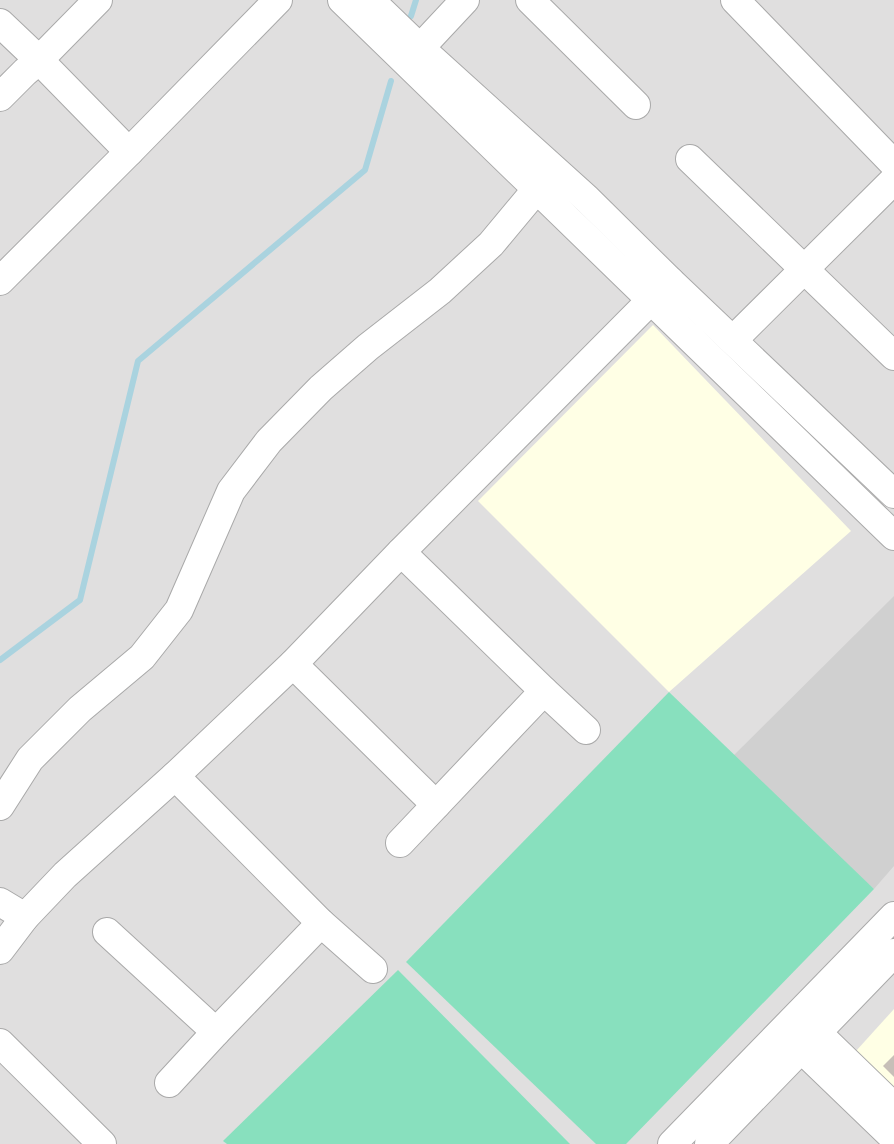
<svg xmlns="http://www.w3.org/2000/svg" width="894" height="1144" font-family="'Source Sans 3',sans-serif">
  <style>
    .residential { fill: #e0dfdf }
    .education { fill: #ffffe5 }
    .religious { fill: #d0d0d0 }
    .pitch { fill: #88e0be }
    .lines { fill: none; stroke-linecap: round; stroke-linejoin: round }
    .stream { stroke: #aad3df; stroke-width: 6 }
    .building { fill: #c7bfb8 }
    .minor-casing { stroke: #a9a9a9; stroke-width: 30 }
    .minor { stroke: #fff; stroke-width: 28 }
  </style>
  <rect width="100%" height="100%" fill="#f2efe9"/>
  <!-- residential -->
  <rect class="residential" x="0" y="0" width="894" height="1144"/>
  <!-- education -->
  <g class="education">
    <polygon points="653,325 851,531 669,692 478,501"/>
    <polygon points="894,1009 894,1088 856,1051"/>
  </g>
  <!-- religious -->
  <polygon class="religious" points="894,596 894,866 874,889 730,759"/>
  <!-- pitch -->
  <g class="pitch">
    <polygon points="669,692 874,889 626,1144 596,1144 406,962"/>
    <polygon points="398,970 570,1144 227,1144 223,1141"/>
  </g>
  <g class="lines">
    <!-- stream -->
    <g class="stream">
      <polyline points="411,16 416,0"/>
      <polyline points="0,660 80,600 138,361 365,170 391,81"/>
    </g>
  </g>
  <!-- building -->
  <polygon class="building" points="894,1055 894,1077 883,1066"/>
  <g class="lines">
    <defs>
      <g id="minor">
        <path d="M342,0c183,179 368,357 552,536"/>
        <polyline points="370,0 421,49 587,199 670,281 894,494"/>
        <polyline points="530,0 636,105"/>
        <polyline points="735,0 894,164"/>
        <polyline points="0,23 39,60 129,152"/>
        <polyline points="407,62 465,0"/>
        <polyline points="0,97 25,72 39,60 98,0"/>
        <polyline points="690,159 894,356"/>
        <polyline points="0,281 129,152 278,0"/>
        <polyline points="733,340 894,180"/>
        <polyline points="401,552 544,691"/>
        <polyline points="293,664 436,805"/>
        <polyline points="175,776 321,923 373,969"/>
        <polyline points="0,806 30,759 80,709 142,657 179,610 231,491 269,441 321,388 368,347 440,291 491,244 536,190"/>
        <polyline points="400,843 544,691 586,730"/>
        <polyline points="0,902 25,917"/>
        <polyline points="107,932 216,1032"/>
        <polyline points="0,950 25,917 65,875 175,776 293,664 401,552 670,281"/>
        <polyline points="803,1019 894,1107"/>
        <polyline points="789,1037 894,1138"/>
        <polyline points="0,1043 102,1144"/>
        <polyline points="169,1083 216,1032 321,923"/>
        <polyline points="672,1144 894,916"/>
        <polyline points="709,1144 894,953"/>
      </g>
    </defs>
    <!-- minor casing -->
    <use href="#minor" class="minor-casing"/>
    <!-- minor -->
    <use href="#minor" class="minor"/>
  </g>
</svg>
